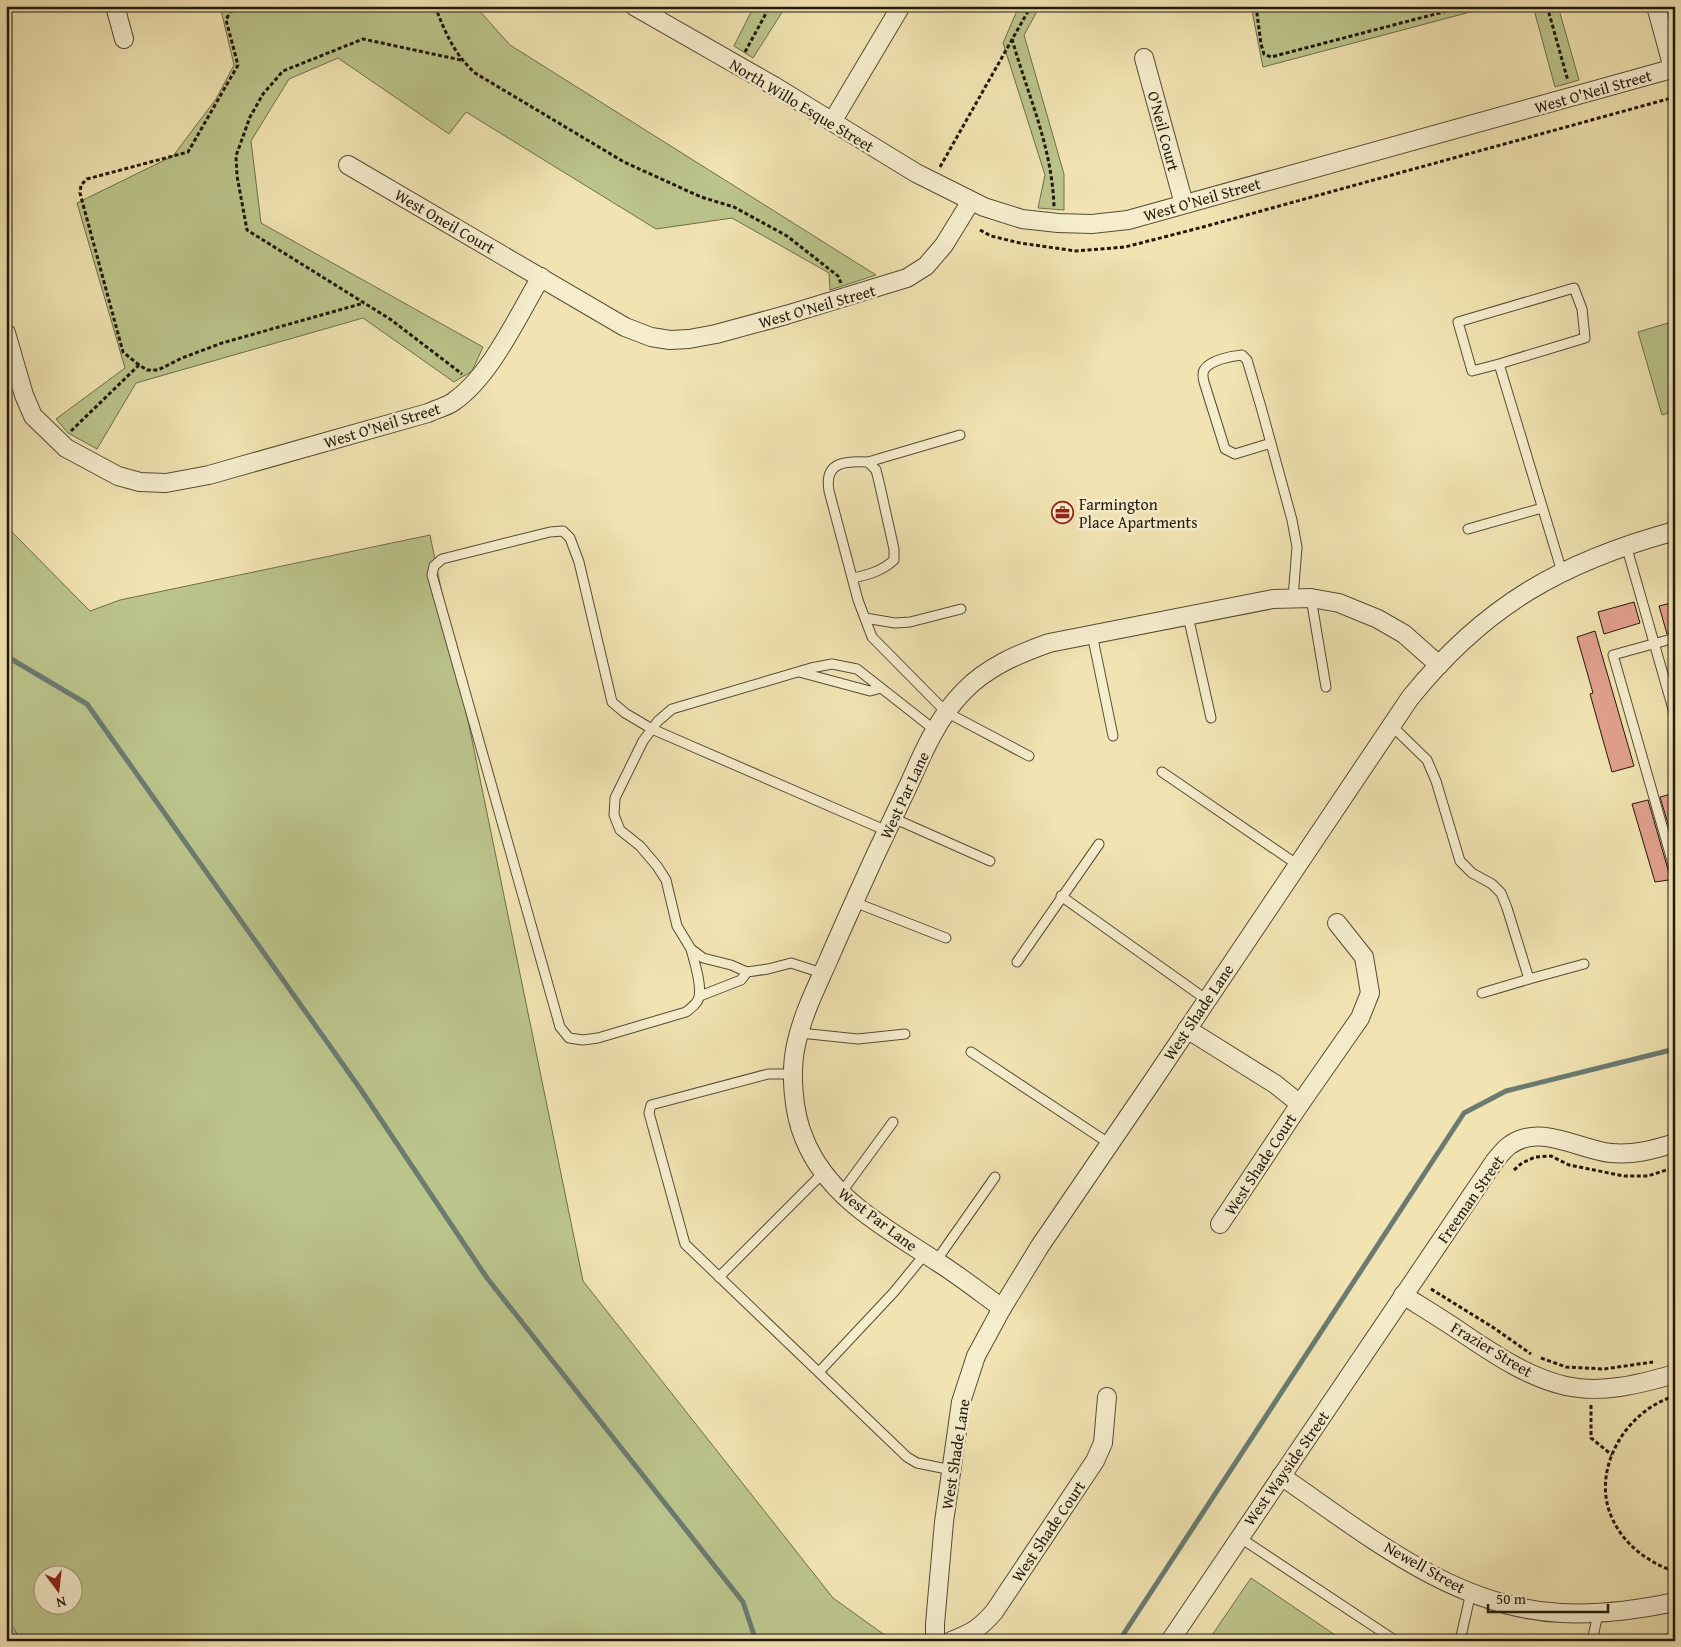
<svg xmlns="http://www.w3.org/2000/svg" width="1681" height="1647" font-family="'Gentium Book Plus',serif">
  <style>
    .green { fill: #bbc48b; stroke: #6e6e4c; fill-rule: evenodd }
    .water { fill: #9cbdb4; stroke: #6b7b71 }
    .lines { fill: none; stroke-linecap: round; stroke-linejoin: round }
    .stream { stroke: #6b7b71; stroke-width: 5 }
    .building { fill: #e1a18d; stroke: #22180c }
    .service-casing { stroke: #564b36; stroke-width: 11 }
    .minor-casing { stroke: #564b36; stroke-width: 20 }
    .path { stroke: #22180c; stroke-width: 3; stroke-dasharray: 4 2.5; stroke-linecap: butt }
    .service { stroke: #f6edcd; stroke-width: 9 }
    .minor { stroke: #f6edcd; stroke-width: 18 }
    .labels { text-anchor: middle; dominant-baseline: central; stroke-width: 5; stroke-linejoin: round; paint-order: stroke }
    .street-label { font-size: 16px; fill: #22180c; stroke: #f6edcd }
    .poi-label { font-size: 16px; fill: #22180c; stroke: #f6edcd; text-anchor: start }
  </style>
  <rect width="100%" height="100%" fill="#f1e4b2"/>
  <filter id="stains"><feTurbulence type="fractalNoise" baseFrequency=".004" numOctaves="4"/><feColorMatrix values="0 0 0 0 .2 0 0 0 0 .09 0 0 0 0 .02 0 0 0 .5 -.17"/></filter>
  <radialGradient id="worn" r=".72"><stop offset=".6" stop-color="#630" stop-opacity="0"/><stop offset="1" stop-color="#630" stop-opacity=".3"/></radialGradient>
  <!-- green -->
  <g class="green">
    <polygon points="220,6 475,6 510,45 876,275 830,290 829,273 732,218 656,229 466,112 449,134 338,58 289,79 251,141 261,223 483,347 472,371 454,382 363,318 136,383 97,449 68,433 56,419 125,368 77,203 173,156 216,99 234,65"/>
    <polygon points="754,6 786,6 753,58 734,46"/>
    <polygon points="1019,6 1040,6 1024,35 1064,174 1064,210 1038,208 1045,175 1003,43"/>
    <polygon points="1251,6 1493,6 1263,67"/>
    <polygon points="1533,6 1558,6 1579,80 1555,87"/>
    <polygon points="1675,321 1675,411 1662,415 1638,332"/>
    <path d="M6,526l84,85 30,-11 310,-65 153,746 250,317 60,43h-887zM42,1574h30v30h-30z"/>
    <polygon points="1251,1578 1344,1641 1208,1641"/>
  </g>
  <!-- water -->
  <polygon class="water" points="6,1615 21,1641 6,1641"/>
  <g class="lines">
    <!-- stream -->
    <g class="stream">
      <polyline points="6,656 87,704 359,1087 487,1278 743,1602 756,1641"/>
      <polyline points="1119,1641 1464,1113 1506,1091 1675,1049"/>
    </g>
  </g>
  <!-- building -->
  <g class="building">
    <polygon points="1634,602 1640,623 1604,634 1598,612"/>
    <polygon points="1675,602 1675,632 1667,634 1659,606"/>
    <polygon points="1595,631 1634,766 1612,772 1590,694 1593,693 1577,637"/>
    <polygon points="1675,793 1675,847 1660,797"/>
    <polygon points="1648,800 1669,873 1675,877 1675,879 1655,882 1632,804"/>
  </g>
  <g class="lines">
    <defs>
      <g id="service">
        <polyline points="1499,364 1472,371 1458,322 1574,288 1582,309 1585,338 1499,364 1562,572"/>
        <path d="M1271,443l-36,11 -10,-5 -21,-67c-1,-4 -2,-8 0,-12 6,-10 27,-14 38,-15l5,5 14,47 31,113 5,27 -4,51"/>
        <polyline points="868,462 960,435"/>
        <polyline points="1468,529 1542,508"/>
        <polyline points="1626,545 1675,716"/>
        <path d="M853,578c15,-3 29,-7 41,-18v-11l-15,-67 -3,-12 -8,-8c-24,-1 -44,0 -39,29l29,109 14,37 74,75 83,44"/>
        <polyline points="1311,598 1326,687"/>
        <polyline points="1188,616 1211,718"/>
        <polyline points="865,618 895,623 910,622 961,609"/>
        <polyline points="1092,634 1113,736"/>
        <polyline points="1675,638 1613,655 1675,871"/>
        <polyline points="799,672 870,691 881,688"/>
        <polyline points="1392,726 1427,760 1436,781 1460,861 1472,873 1492,884 1501,893 1507,908 1529,979 1584,964"/>
        <polyline points="1162,772 1298,865"/>
        <polyline points="893,818 990,861"/>
        <polyline points="1061,896 1207,1000"/>
        <polyline points="854,902 946,938"/>
        <path d="M691,949c3,12 11,35 8,48 -1,6 -8,11 -13,15l-88,26 -15,2 -14,-2 -9,-11 -128,-452 2,-9 8,-7 108,-27 13,-1 7,7 9,24 33,140 13,11 27,16 235,102"/>
        <polyline points="1017,962 1099,844"/>
        <polyline points="822,973 791,963 768,969 747,972 731,965 703,958 691,949 677,926 666,880 657,866 640,846 620,830 614,815 615,798 643,741 658,721 672,709 811,668 832,664 857,669 936,731"/>
        <polyline points="1482,993 1529,979"/>
        <polyline points="700,996 741,980 747,972"/>
        <polyline points="800,1033 858,1039 905,1034"/>
        <polyline points="971,1052 1110,1144"/>
        <polyline points="794,1074 768,1074 651,1105 649,1113 685,1244 907,1457 917,1463 952,1470"/>
        <polyline points="841,1193 893,1122"/>
        <polyline points="936,1261 995,1177"/>
        <polyline points="719,1277 823,1173"/>
        <polyline points="819,1372 894,1292 925,1254"/>
        <polyline points="1239,1537 1396,1641"/>
        <polyline points="1460,1641 1471,1592"/>
        <polyline points="1592,1641 1598,1614"/>
      </g>
      <g id="minor">
        <polyline points="115,6 124,39"/>
        <polyline points="634,6 774,86 916,173 984,207 1022,219 1058,223 1092,224 1128,220 1675,68"/>
        <polyline points="1656,6 1673,68"/>
        <polyline points="1144,58 1184,204"/>
        <polyline points="832,122 901,6"/>
        <polyline points="348,165 625,327 651,337 670,340 689,339 716,334 786,315 907,278 926,266 944,245 971,201"/>
        <path d="M6,333l18,62 9,21 33,32 52,28 22,6 26,1 43,-8 219,-62c8,-4 18,-6 25,-11 38,-26 64,-85 88,-125"/>
        <polyline points="1187,1029 1275,1084 1300,1104 1220,1224"/>
        <polyline points="1300,1104 1360,1018 1370,993 1364,957 1337,923"/>
        <path d="M1403,1295c19,12 39,24 58,37 33,22 66,45 105,54 36,8 74,-2 109,-12"/>
        <path d="M1002,1308c-21,-15 -41,-31 -63,-45 -51,-34 -111,-64 -135,-125 -11,-26 -14,-66 -8,-93 6,-29 20,-57 32,-84 15,-35 31,-70 47,-105 12,-25 23,-49 35,-74 14,-32 29,-66 54,-91 23,-24 54,-37 85,-48l224,-44 38,-1 28,5 39,16 26,15 35,31"/>
        <path d="M1281,1476c85,58 173,132 280,137 39,2 76,-3 114,-11"/>
        <path d="M935,1641v-17l9,-102 17,-120 15,-46 26,-48 38,-62 114,-167 256,-381c74,-92 151,-136 265,-167"/>
        <path d="M951,1641c21,-8 29,-13 43,-29l101,-151 8,-18 4,-46"/>
        <path d="M1170,1641l324,-479c5,-6 10,-13 16,-17 31,-22 69,5 101,8 23,2 42,-3 64,-10"/>
      </g>
    </defs>
    <!-- service casing -->
    <use href="#service" class="service-casing"/>
    <!-- minor casing -->
    <use href="#minor" class="minor-casing"/>
    <!-- path -->
    <g class="path">
      <path d="M435,6c10,26 19,48 40,67l149,89 77,35 33,10 53,29 51,40 3,7"/>
      <polyline points="1256,6 1261,44 1264,54 1271,57 1466,6"/>
      <polyline points="1547,6 1568,81"/>
      <path d="M1012,39c16,57 40,107 42,168"/>
      <polyline points="745,52 770,6"/>
      <polyline points="461,60 363,39 283,71 263,94 250,117 236,156 237,176 247,230 390,319 462,374"/>
      <polyline points="940,167 1031,6"/>
      <polyline points="980,230 991,236 1020,243 1076,251 1125,247 1203,227 1675,97"/>
      <polyline points="139,365 123,352 84,208 80,193 81,185 87,179 188,152 238,65 226,20 230,12 252,6"/>
      <polyline points="71,431 139,365 147,370 158,370 182,358 222,343 364,303"/>
      <polyline points="1514,1170 1522,1163 1535,1157 1551,1156 1569,1165 1624,1176 1648,1176 1675,1167"/>
      <polyline points="1431,1289 1494,1328 1531,1354"/>
      <polyline points="1541,1358 1566,1367 1604,1369 1653,1362"/>
      <path d="M1675,1396c-49,14 -85,74 -63,122 12,27 36,44 63,54"/>
      <polyline points="1591,1405 1591,1438 1612,1455"/>
    </g>
    <!-- service -->
    <use href="#service" class="service"/>
    <!-- minor -->
    <use href="#minor" class="minor"/>
  </g>
  <!-- icons -->
  <defs>
    <symbol id="office-ring" viewBox="-11 -11 22 22"><circle r="9.5" fill="#f6edcd" stroke="#8f2418" stroke-width="1.5"/><path d="M-6-3h4V-5.5h4V-3h4V5H-6ZM-1-4.5V-3h2v-1.5ZM-6 0V1H6V0Z" fill="#8f2418"/></symbol>
  </defs>
  <g fill-rule="evenodd">
    <use href="#office-ring" x="1050" y="500" width="25" height="25"/>
  </g>
  <g class="labels">
    <!-- street labels -->
    <g class="street-label">
      <text transform="translate(1593 91) rotate(-16)">West O'Neil Street</text>
      <text transform="translate(802 105) rotate(31)">North Willo Esque Street</text>
      <text transform="translate(1164 131) rotate(75)">O'Neil Court</text>
      <text transform="translate(1202 199) rotate(-16)">West O'Neil Street</text>
      <text transform="translate(445 221) rotate(30)">West Oneil Court</text>
      <text transform="translate(817 306) rotate(-16)">West O'Neil Street</text>
      <text transform="translate(382 425) rotate(-17)">West O'Neil Street</text>
      <text transform="translate(904 795) rotate(-65)">West Par Lane</text>
      <text transform="translate(1198 1012) rotate(-56)">West Shade Lane</text>
      <text transform="translate(1260 1164) rotate(-57)">West Shade Court</text>
      <text transform="translate(1470 1199) rotate(-55)">Freeman Street</text>
      <text transform="translate(878 1219) rotate(37)">West Par Lane</text>
      <text transform="translate(1492 1349) rotate(31)">Frazier Street</text>
      <text transform="translate(955 1454) rotate(-81)">West Shade Lane</text>
      <text transform="translate(1286 1468) rotate(-55)">West Wayside Street</text>
      <text transform="translate(1048 1531) rotate(-56)">West Shade Court</text>
      <text transform="translate(1425 1567) rotate(29)">Newell Street</text>
    </g>
    <!-- poi labels -->
    <g class="poi-label">
      <text x="1079" y="504">Farmington<tspan x="1079" dy="18">Place Apartments</tspan></text>
    </g>
  </g>
  <!-- margin -->
  <rect width="1681" height="1647" fill="none" stroke="#f1e4b2" stroke-width="25"/>
  <rect x="8" y="8" width="1666" height="1632" fill="none" stroke="#22180c" stroke-width="2.5"/>
  <rect x="12" y="12" width="1656" height="1622" fill="none" stroke="#22180c"/>
  <!-- north arrow -->
  <g transform="translate(58 1590) rotate(165)"><circle r="24" fill="#f6edcd" stroke="#a19880"/>
  <path d="M0-4L9 19L0 12L-9 19Z" fill="#8f2418"/>
  <text y="-8" font-size="14" font-weight="bold" text-anchor="middle" fill="#22180c">N</text>
  </g>
  <!-- scale -->
  <path d="M1488 1604v8h120v-8" fill="none" stroke="#22180c" stroke-width="2.5"/>
  <text x="1496" y="1604" font-size="15" fill="#22180c" stroke="#f6edcd" stroke-width="4" paint-order="stroke">50 m</text>
  <rect width="100%" height="100%" filter="url(#stains)"/>
  <rect width="100%" height="100%" fill="url(#worn)"/>
</svg>
